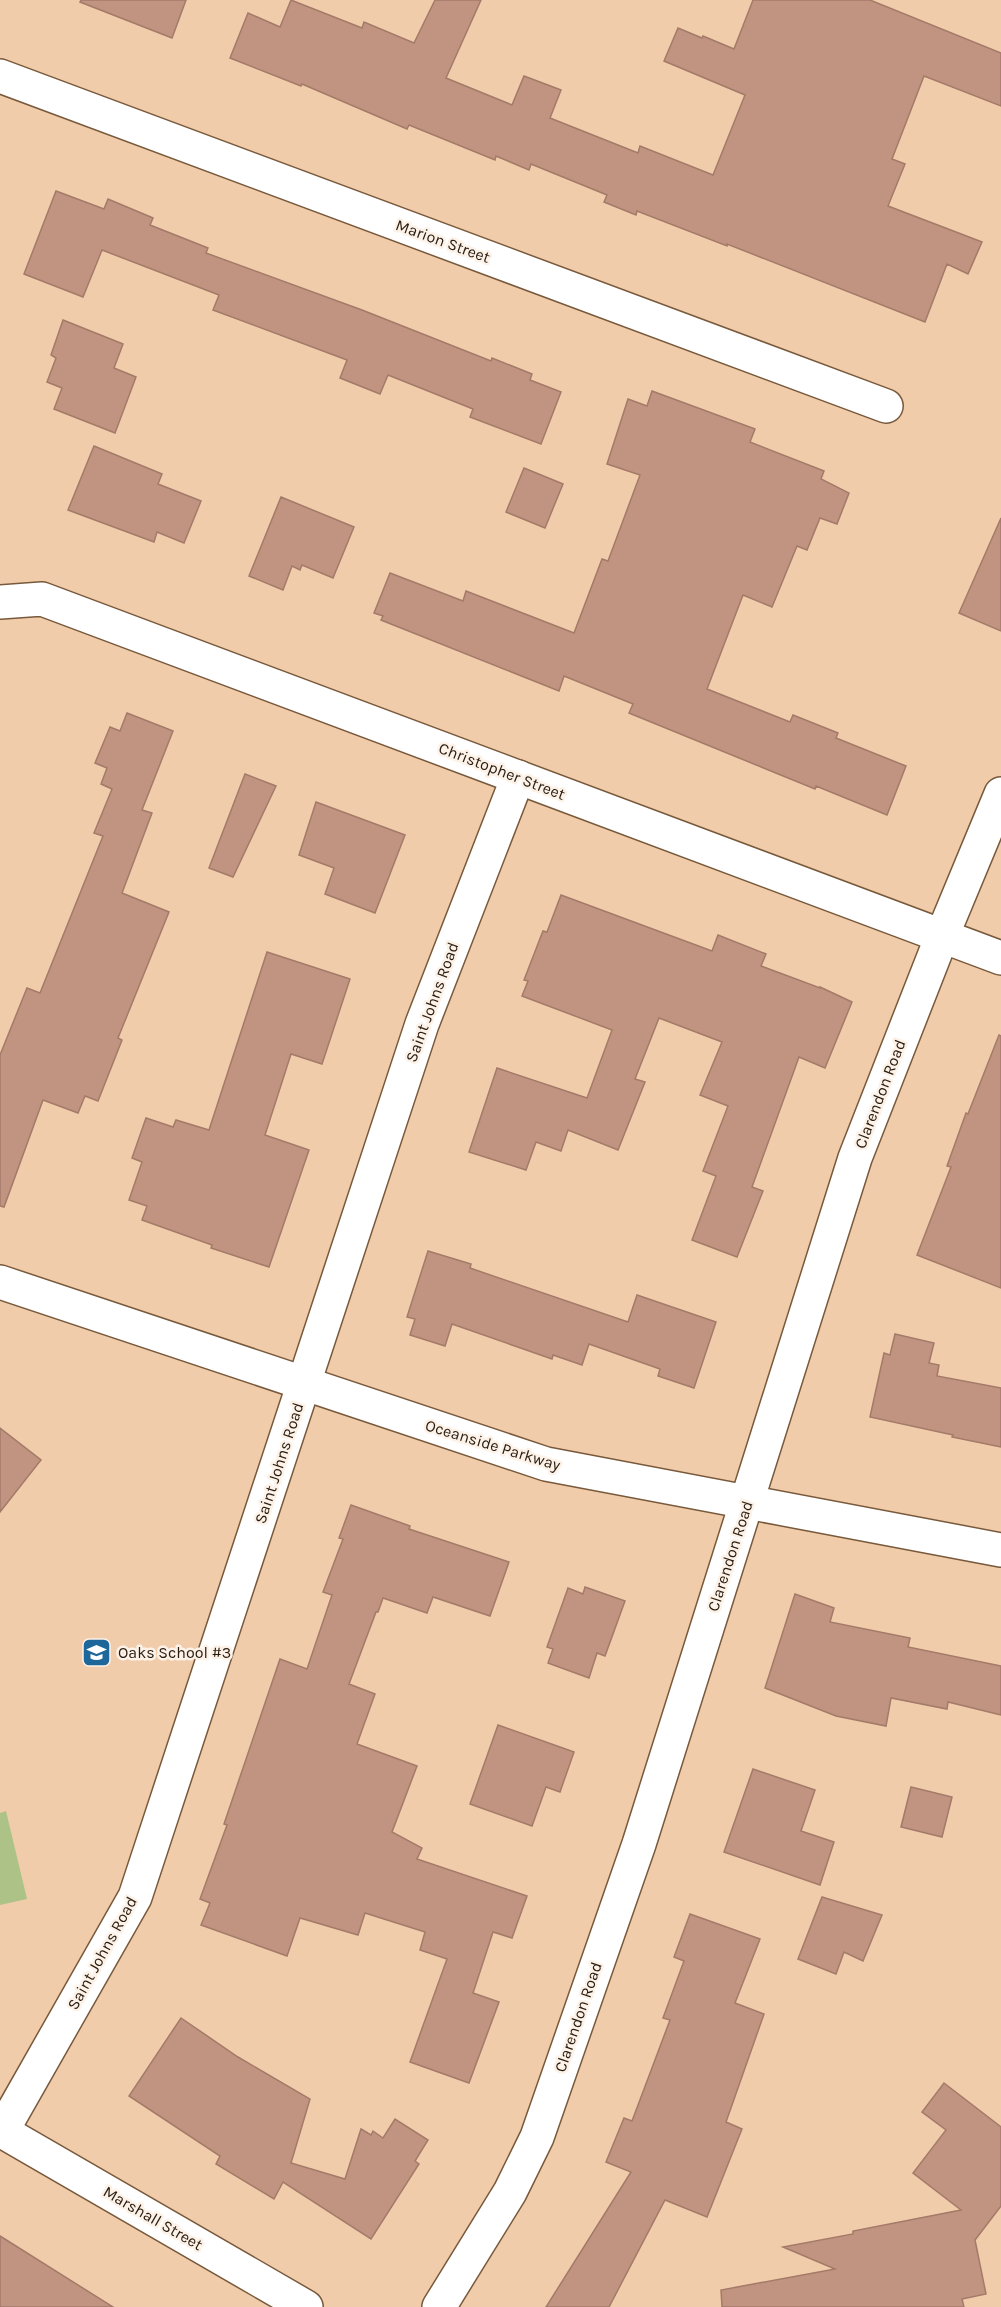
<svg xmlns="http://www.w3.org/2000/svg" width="1001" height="2307" font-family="Karla,sans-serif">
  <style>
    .green { fill: #adc287 }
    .building { fill: #c09481; stroke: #a47a68; stroke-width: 1.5 }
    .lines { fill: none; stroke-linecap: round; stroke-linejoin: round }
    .minor-casing { stroke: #78593b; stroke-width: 36 }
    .minor { stroke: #fff; stroke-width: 33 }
    .labels { text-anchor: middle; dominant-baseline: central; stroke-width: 5; stroke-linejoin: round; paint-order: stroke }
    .street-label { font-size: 16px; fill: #281b0f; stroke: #fdf2e8 }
    .poi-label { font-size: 16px; fill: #281b0f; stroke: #fdf2e8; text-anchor: start }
  </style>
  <rect width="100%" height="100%" fill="#f0ccab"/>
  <!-- green -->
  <polygon class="green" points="6,1811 27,1899 0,1905 0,1813"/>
  <!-- building -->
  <g class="building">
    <polygon points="81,0 186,0 172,38 80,2"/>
    <polygon points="291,0 362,28 364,22 414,43 435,0 481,0 446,78 512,105 524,76 561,90 550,118 638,153 640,146 713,175 745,95 664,61 678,28 702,38 703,36 734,49 753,0 870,0 1001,53 1001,106 924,76 892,159 905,164 888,206 982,242 968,274 947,264 925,322 727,244 727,246 637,211 636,215 604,202 607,195 531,164 529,170 496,156 495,160 409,125 407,129 302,84 301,86 230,58 248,13 280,27"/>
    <polygon points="56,191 104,209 108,199 153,218 150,225 208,248 206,253 362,310 491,361 492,358 532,374 530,380 561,392 541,444 470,417 473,409 388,375 380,394 340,378 347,360 213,310 219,295 102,250 83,297 24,274"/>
    <polygon points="63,320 123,344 114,368 136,377 115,433 54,409 62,388 47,382 56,358 51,355"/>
    <polygon points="652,391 755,429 750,442 824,471 821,479 849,493 837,524 820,518 807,550 797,546 772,607 743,595 707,689 790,722 793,715 838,733 836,738 906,766 887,815 816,786 815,789 629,713 633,704 564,676 559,691 381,620 383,616 374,613 390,573 463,601 466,591 574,633 602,559 608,561 640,475 607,464 628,399 647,406"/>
    <polygon points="94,446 162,474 158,484 201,501 184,543 157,532 154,542 68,510"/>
    <polygon points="524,468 563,484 545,528 506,512"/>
    <polygon points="281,497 354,527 333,578 302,565 300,570 292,566 283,590 249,576"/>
    <polygon points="1001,518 1001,631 959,613"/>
    <polygon points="127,713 173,731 142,810 152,813 122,893 169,912 118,1038 122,1040 98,1101 85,1096 78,1113 43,1100 4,1207 0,1206 0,1055 27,988 40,993 103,836 94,833 112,789 101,784 107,768 95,763 110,727 120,731"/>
    <polygon points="245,774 276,786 233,877 209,868"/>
    <polygon points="316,802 405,835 375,913 325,894 334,868 299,855"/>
    <polygon points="561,895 712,951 718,935 766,954 761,966 820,988 820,987 852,1002 825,1068 799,1057 752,1187 763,1191 737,1257 692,1240 716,1176 703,1171 728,1106 700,1095 722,1042 659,1018 635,1079 645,1082 618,1150 568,1130 561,1151 536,1142 526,1170 469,1152 497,1068 587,1098 612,1030 522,996 528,981 524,980 543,931 547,932"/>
    <polygon points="267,952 350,979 322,1064 291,1054 265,1135 309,1150 269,1267 211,1248 212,1245 142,1220 147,1206 129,1200 142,1162 132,1158 146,1118 173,1127 176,1120 209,1130"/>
    <polygon points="999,1035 1001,1036 1001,1288 917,1255 951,1167 947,1166 966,1113 968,1114"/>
    <polygon points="428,1251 471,1264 470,1268 628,1322 637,1295 716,1322 694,1388 658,1376 660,1369 589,1344 582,1365 553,1355 552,1359 452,1324 445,1346 410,1335 415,1319 407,1317"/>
    <polygon points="895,1334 934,1343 929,1363 939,1365 937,1376 1001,1388 1001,1447 952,1437 953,1435 870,1417 884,1353 890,1355"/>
    <polygon points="0,1428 41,1460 0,1512"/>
    <polygon points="351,1505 410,1526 409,1529 509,1562 490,1616 433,1597 427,1613 383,1598 378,1612 376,1612 349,1684 375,1694 357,1744 417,1766 392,1832 422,1848 417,1859 527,1896 512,1938 493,1932 473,1993 499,2002 469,2083 410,2062 447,1959 420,1950 425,1932 365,1913 358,1935 300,1918 287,1956 201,1925 210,1903 200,1899 227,1825 224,1824 280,1659 307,1669 332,1595 323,1592 343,1539 339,1538"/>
    <polygon points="585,1587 625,1601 605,1656 597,1653 589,1678 548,1663 553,1649 547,1647 568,1588 583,1594"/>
    <polygon points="795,1594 834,1608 830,1622 910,1638 908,1647 1001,1666 1001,1715 948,1702 947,1709 891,1698 886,1726 836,1716 765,1688"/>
    <polygon points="498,1725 574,1752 560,1792 546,1787 532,1826 470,1804"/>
    <polygon points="753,1769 815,1790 801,1831 834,1842 820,1885 724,1852"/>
    <polygon points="911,1787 952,1797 942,1837 901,1827"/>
    <polygon points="822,1897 882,1915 863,1961 844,1952 836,1974 798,1959"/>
    <polygon points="690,1914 760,1939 735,2003 764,2014 726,2122 742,2129 707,2217 665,2200 609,2307 546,2307 631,2172 606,2162 624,2118 632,2121 670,2020 663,2018 684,1961 674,1957"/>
    <polygon points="181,2018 238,2057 310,2099 291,2163 345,2179 361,2129 371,2135 373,2131 383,2138 395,2119 428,2140 415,2161 419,2164 371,2239 283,2182 274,2199 216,2164 220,2156 129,2096"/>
    <polygon points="944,2083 1001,2127 1001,2206 975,2240 986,2294 962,2299 964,2307 722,2307 721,2290 835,2269 783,2247 853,2234 853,2231 961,2210 913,2173 946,2130 922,2112"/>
    <polygon points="0,2236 113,2307 0,2307"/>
  </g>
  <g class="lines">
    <defs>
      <g id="minor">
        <polyline points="0,76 886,406"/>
        <polyline points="0,602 42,599 1001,958"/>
        <polyline points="0,1282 546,1464 1001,1550"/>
        <polyline points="0,2130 306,2307"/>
        <polyline points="2,2131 135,1897 422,1024 518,777"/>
        <polyline points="439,2307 510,2192 537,2137 639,1844 855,1158 942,936 1001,794"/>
      </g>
    </defs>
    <!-- minor casing -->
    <use href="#minor" class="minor-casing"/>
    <!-- minor -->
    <use href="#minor" class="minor"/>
  </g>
  <!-- icons -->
  <defs>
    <symbol id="school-square" viewBox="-11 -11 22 22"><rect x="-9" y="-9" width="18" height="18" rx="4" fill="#1e679b" stroke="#fdf2e8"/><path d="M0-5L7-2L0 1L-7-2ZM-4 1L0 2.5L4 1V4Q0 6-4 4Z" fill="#fff"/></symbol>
  </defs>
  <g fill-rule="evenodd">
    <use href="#school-square" x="80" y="1636" width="33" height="33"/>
  </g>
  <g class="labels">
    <!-- street labels -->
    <g class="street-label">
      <text transform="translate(443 241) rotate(20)">Marion Street</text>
      <text transform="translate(502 771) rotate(21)">Christopher Street</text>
      <text transform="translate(432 1002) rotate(-70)">Saint Johns Road</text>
      <text transform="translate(880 1094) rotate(-69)">Clarendon Road</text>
      <text transform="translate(493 1445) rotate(17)">Oceanside Parkway</text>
      <text transform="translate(279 1463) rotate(-72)">Saint Johns Road</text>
      <text transform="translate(730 1556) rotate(-72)">Clarendon Road</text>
      <text transform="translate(102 1953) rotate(-61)">Saint Johns Road</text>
      <text transform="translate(578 2017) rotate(-71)">Clarendon Road</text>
      <text transform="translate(153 2218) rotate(30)">Marshall Street</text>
    </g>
    <!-- poi labels -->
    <g class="poi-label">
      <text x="118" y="1652">Oaks School #3</text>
    </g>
  </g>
</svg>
